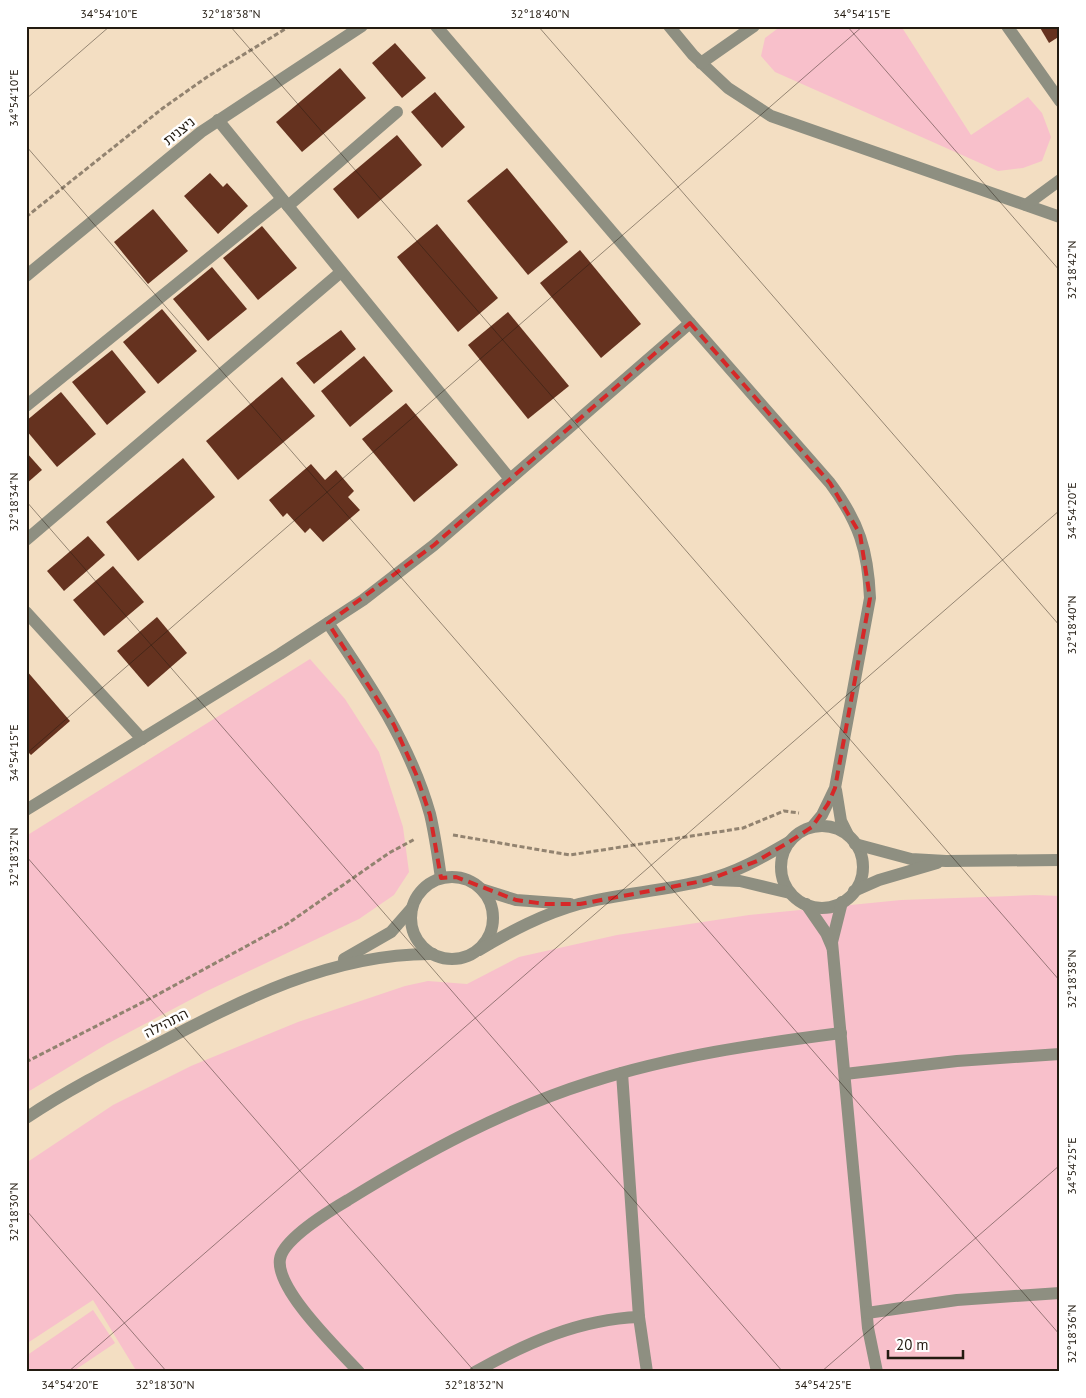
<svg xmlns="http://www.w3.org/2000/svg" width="1086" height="1398" font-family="'PT Sans','Noto Sans Hebrew',sans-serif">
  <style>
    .green { fill: #f8c0cb }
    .building { fill: #65321f }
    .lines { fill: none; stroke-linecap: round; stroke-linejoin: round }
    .path { stroke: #928370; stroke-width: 3; stroke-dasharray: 5 2.5; stroke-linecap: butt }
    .minor { stroke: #8e8f81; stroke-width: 12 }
    .marked { fill: none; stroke: #d62828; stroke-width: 4; stroke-dasharray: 10 6; stroke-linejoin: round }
    .ticks { fill: none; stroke: #231b11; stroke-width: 1; stroke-opacity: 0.45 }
    .labels { text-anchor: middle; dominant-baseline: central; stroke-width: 5; stroke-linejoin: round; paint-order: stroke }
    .street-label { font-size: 14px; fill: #231b11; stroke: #fff }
    .neatline { fill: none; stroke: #231b11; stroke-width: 2 }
    .ticks-label { font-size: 12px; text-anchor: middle; fill: #231b11 }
  </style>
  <rect width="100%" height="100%" fill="#f3dec2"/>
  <!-- green -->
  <g class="green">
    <polygon points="781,26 901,26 971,135 1028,97 1042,113 1051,137 1042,161 1023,168 998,171 775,72 761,56 765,38"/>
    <polygon points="310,659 345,699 379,752 403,827 409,872 394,895 359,919 207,991 107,1044 26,1093 26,836"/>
    <polygon points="1035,895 1060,896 1060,1372 137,1372 93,1300 26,1344 26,1163 113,1105 191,1066 298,1022 405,986 428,981 467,984 519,957 617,935 749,915 901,900"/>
    <polygon points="93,1310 115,1343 72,1372 26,1372 26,1356"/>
  </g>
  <!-- building -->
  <g class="building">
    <polygon points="1039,26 1060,26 1060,36 1049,43"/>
    <polygon points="395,43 426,78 402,98 372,63"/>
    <polygon points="340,68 366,98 302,152 276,122"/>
    <polygon points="435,92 465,127 442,148 411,112"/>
    <polygon points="397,135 422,165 358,219 333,189"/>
    <polygon points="507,168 568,242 528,275 467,201"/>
    <polygon points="210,173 223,187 227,183 248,206 218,234 184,196"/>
    <polygon points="153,209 188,251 148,284 114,242"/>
    <polygon points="437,224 498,298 458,332 397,257"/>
    <polygon points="262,226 297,268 258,300 223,258"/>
    <polygon points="580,250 641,324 601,358 540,283"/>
    <polygon points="212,267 247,309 208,341 173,299"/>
    <polygon points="162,309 197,351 158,384 123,342"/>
    <polygon points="508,312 569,386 528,419 468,345"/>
    <polygon points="341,330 356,349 314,384 296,363"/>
    <polygon points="112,350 146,392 107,425 72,382"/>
    <polygon points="364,356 393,391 350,427 321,391"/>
    <polygon points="282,377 315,416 238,480 206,441"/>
    <polygon points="61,392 96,434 57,467 26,430 26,421"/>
    <polygon points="406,403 458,465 414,502 362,439"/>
    <polygon points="26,452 42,470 26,484"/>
    <polygon points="183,458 215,497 138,561 106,522"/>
    <polygon points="311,464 325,480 336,470 354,491 348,497 360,510 323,542 310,528 305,533 287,513 283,517 269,500"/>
    <polygon points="88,536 105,555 64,591 47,571"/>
    <polygon points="113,566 144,602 104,636 73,600"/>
    <polygon points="157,617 187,653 148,687 117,651"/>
    <polygon points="26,670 70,721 31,755 26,750"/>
  </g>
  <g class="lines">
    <!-- path -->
    <g class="path">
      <polyline points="26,217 163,108 207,77 290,26"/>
      <polyline points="453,835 570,855 743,828 784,811 799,813"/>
      <polyline points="26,1062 155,996 287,924 389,853 415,839"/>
    </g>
    <!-- minor -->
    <g class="minor">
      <path d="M436,26l254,297 140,160c29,39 38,67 40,115l-35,190 -13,27 -10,12"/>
      <polyline points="669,26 693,55 728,88 771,116 1060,217"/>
      <polyline points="1007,26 1060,101"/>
      <polyline points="701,63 754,26"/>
      <polyline points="218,120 510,479"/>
      <polyline points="1026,205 1060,180"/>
      <polyline points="288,206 397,112"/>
      <polyline points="26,276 201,132 362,26"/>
      <polyline points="26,406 282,199"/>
      <polyline points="26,540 341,272"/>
      <polyline points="26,612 142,739"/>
      <path d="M328,623c41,60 82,120 102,191 5,21 8,43 11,64"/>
      <polyline points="836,790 841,821 848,835"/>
      <polyline points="26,810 280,654 363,600 434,545 690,323"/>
      <circle cx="822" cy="867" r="41"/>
      <polyline points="855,844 911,859 946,861 1060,860"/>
      <circle cx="452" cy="918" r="41"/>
      <polyline points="715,880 740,881 790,893"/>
      <polyline points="481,889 516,900 570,904"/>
      <polyline points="854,891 879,880 937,863"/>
      <polyline points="842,902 832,942 868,1328 877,1372"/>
      <polyline points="806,904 826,933 832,947"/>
      <path d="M479,950c32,-19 64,-36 100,-46 42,-11 86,-13 127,-24 30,-7 57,-23 83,-38"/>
      <polyline points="344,959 391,932 412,908"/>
      <polyline points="622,1073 639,1317 647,1372"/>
      <polyline points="845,1074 957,1061 1060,1054"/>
      <path d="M26,1118c40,-27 83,-49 126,-71 88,-46 179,-94 281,-93"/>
      <polyline points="867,1313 957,1300 1060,1293"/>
      <path d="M359,1372c-21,-23 -84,-83 -79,-113 3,-20 51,-49 68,-59 76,-47 157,-91 243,-118 81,-26 165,-38 250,-49"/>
      <path d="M475,1372c51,-29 105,-53 164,-55"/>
    </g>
  </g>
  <!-- marked area -->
  <path class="marked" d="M690,323l140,160 30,51 10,64 -35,190 -7,16 -16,23 -23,15 -32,19 -49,19 -128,24h-35l-29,-4 -60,-23 -15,1 -11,-63 -14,-41 -22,-49 -66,-102 106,-78z"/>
  <!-- ticks -->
  <path class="ticks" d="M230,26l830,955M538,26l522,600M847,26l213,245M26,99l84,-73M26,146l1034,1189M26,501l757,871M26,754l837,-728M26,856l449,516M26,1210l141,162M68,1372l992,-862M821,1372l239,-207"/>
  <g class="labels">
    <!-- street labels -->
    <g class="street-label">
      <text transform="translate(179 131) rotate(-39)">ניצנית</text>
      <text transform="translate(166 1023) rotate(-27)">התהילה</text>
    </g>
  </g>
  <!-- border -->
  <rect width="1086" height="1398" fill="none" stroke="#ffffff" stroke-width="55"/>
  <!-- scale -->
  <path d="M888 1350v8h75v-8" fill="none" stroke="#231b11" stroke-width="2.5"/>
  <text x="896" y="1350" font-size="15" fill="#231b11" stroke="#ffffff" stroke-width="4" paint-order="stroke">20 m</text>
  <rect x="28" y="28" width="1030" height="1342" class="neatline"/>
  <g class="ticks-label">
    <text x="109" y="18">34°54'10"E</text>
    <text x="231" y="18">32°18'38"N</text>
    <text x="540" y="18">32°18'40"N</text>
    <text x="862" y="18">34°54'15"E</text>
    <text transform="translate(14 98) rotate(-90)" y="4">34°54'10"E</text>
    <text transform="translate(1072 270) rotate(-90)" y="4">32°18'42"N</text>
    <text transform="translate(14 502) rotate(-90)" y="4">32°18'34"N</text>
    <text transform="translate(1072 511) rotate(-90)" y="4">34°54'20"E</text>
    <text transform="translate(1072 625) rotate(-90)" y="4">32°18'40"N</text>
    <text transform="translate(14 753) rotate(-90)" y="4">34°54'15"E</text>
    <text transform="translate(14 857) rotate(-90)" y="4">32°18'32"N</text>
    <text transform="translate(1072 979) rotate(-90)" y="4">32°18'38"N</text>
    <text transform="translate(1072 1166) rotate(-90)" y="4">34°54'25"E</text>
    <text transform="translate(14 1212) rotate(-90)" y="4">32°18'30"N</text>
    <text transform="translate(1072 1334) rotate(-90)" y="4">32°18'36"N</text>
    <text x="70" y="1389">34°54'20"E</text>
    <text x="165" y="1389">32°18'30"N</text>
    <text x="474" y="1389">32°18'32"N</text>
    <text x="823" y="1389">34°54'25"E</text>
  </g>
</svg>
